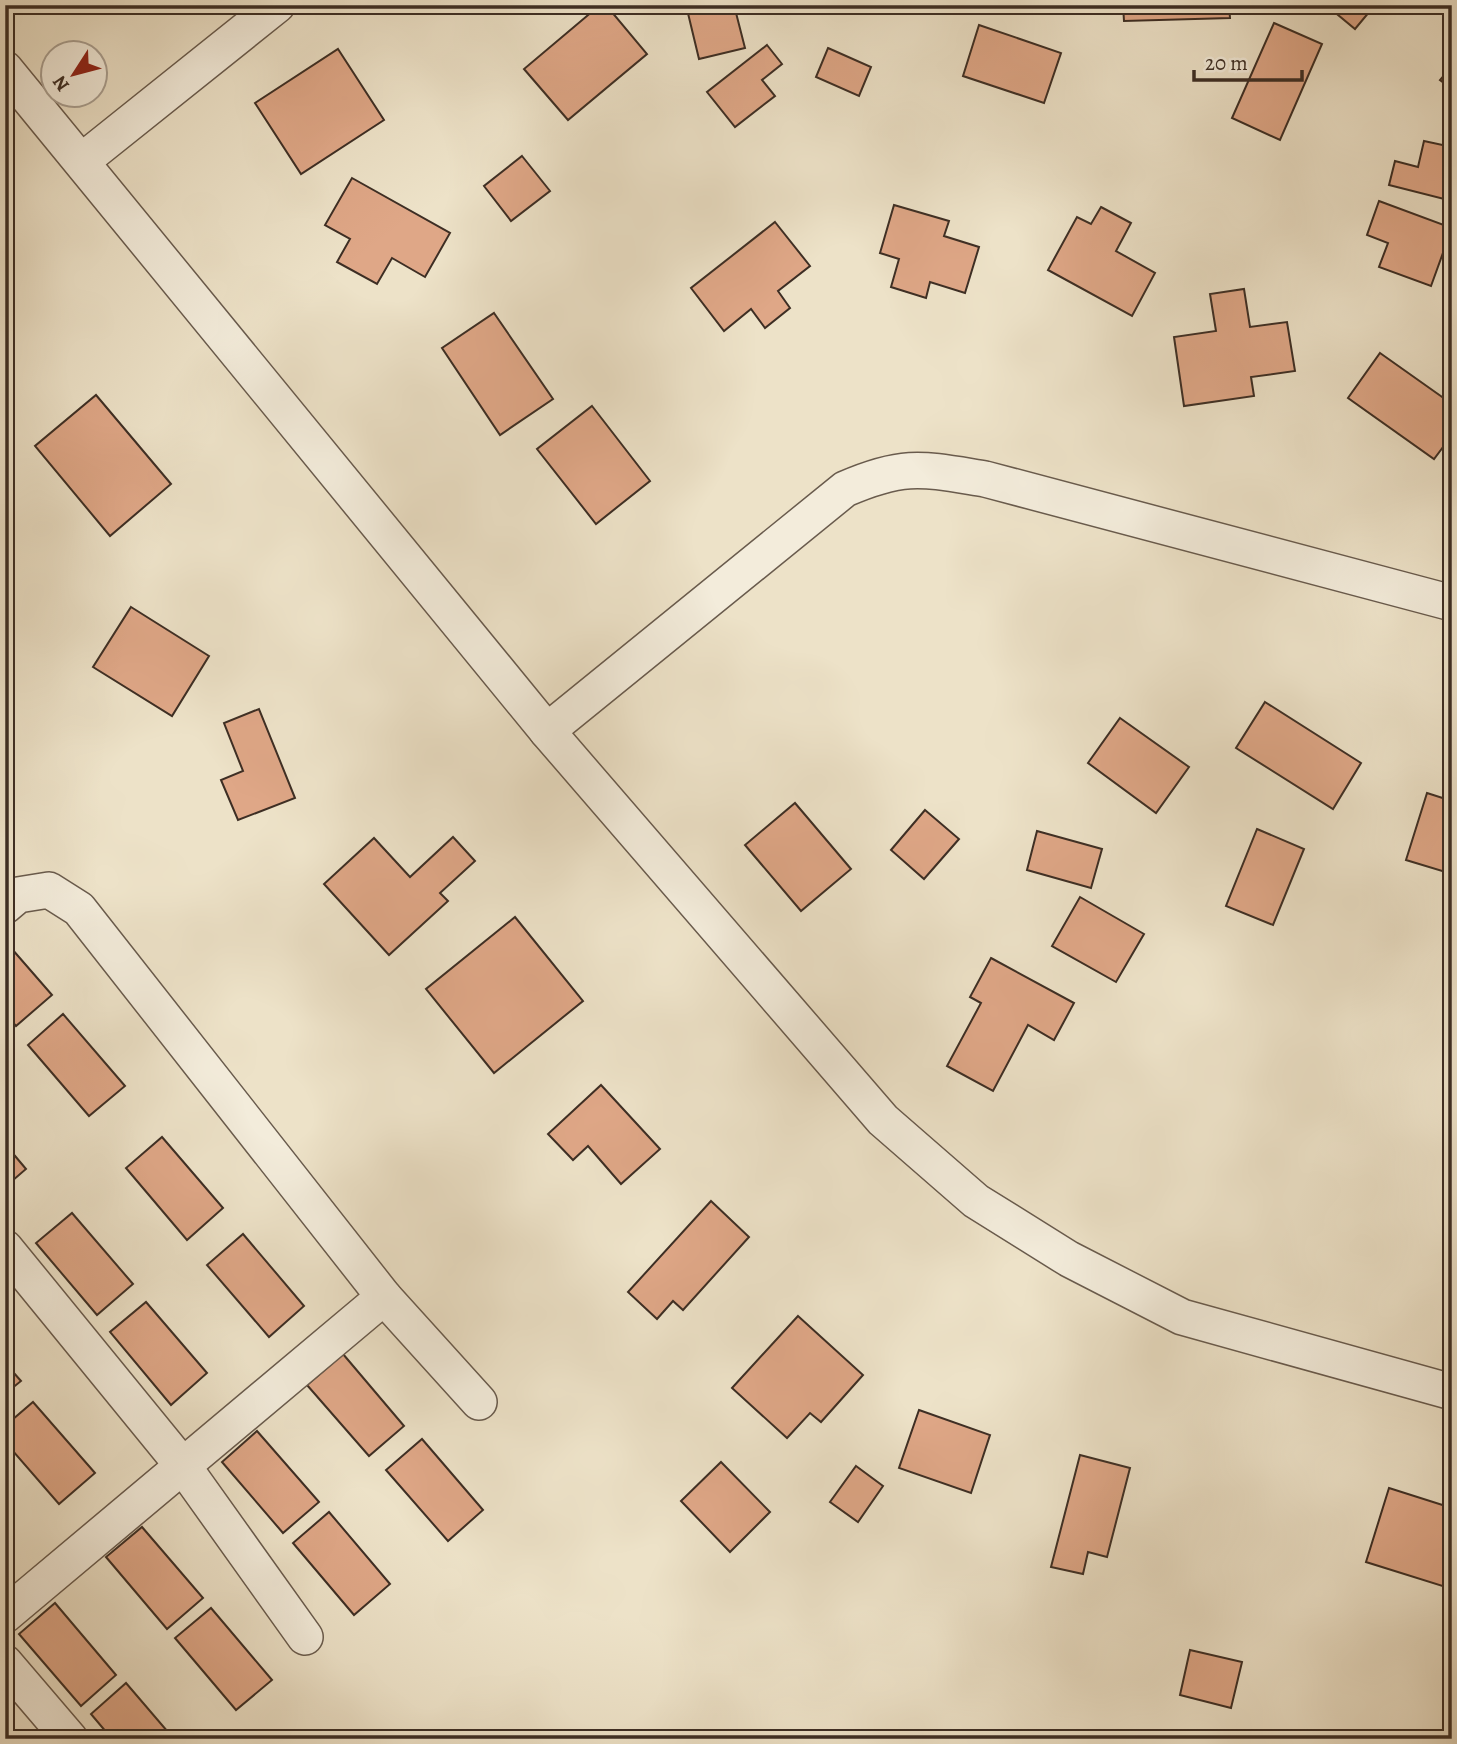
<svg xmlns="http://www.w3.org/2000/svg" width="1457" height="1744" font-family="Alegreya,serif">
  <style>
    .building { fill: #dfa787; stroke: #3d2e24; stroke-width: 2 }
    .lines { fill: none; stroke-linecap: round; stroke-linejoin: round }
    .minor-casing { stroke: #695b4d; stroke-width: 38 }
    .minor { stroke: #f3ecdb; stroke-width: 35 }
  </style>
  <rect width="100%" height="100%" fill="#ede2c8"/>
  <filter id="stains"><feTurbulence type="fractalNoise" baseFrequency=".00286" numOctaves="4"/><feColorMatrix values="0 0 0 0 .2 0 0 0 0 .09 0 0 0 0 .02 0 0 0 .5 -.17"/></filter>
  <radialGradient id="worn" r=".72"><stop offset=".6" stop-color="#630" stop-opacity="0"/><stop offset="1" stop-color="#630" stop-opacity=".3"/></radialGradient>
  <!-- building -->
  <g class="building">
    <polygon points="600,5 606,5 647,54 568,120 524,69"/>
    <polygon points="686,5 734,5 745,48 699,59"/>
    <polygon points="1123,5 1229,5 1230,18 1124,21"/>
    <polygon points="1326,5 1375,5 1355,29"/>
    <polygon points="1274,23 1322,44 1280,140 1232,118"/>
    <polygon points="979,25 1061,53 1044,103 963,76"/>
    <polygon points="767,45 782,64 762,80 775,96 735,127 707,92"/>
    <polygon points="828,48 871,67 859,96 816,77"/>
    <polygon points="338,49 384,120 301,174 255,103"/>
    <polygon points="1452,66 1452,89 1440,80"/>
    <polygon points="1424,141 1452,147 1452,201 1389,185 1395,161 1418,167"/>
    <polygon points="522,156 550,191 511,221 484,186"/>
    <polygon points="352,178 450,233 425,277 392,258 377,284 337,262 350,239 325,225"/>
    <polygon points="1379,201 1452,228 1431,286 1379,267 1388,243 1367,235"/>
    <polygon points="894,205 949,221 944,236 979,247 965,293 930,282 926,298 891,287 899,259 880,253"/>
    <polygon points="1101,207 1131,223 1116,251 1155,273 1132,316 1048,270 1077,217 1091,224"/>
    <polygon points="775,222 810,266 778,291 790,308 765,328 751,309 724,331 691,288"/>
    <polygon points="1244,289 1250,327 1287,322 1295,371 1251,377 1254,396 1184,406 1174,337 1216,331 1210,294"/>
    <polygon points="494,313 553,399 500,435 442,348"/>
    <polygon points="1380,353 1452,404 1452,435 1434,459 1348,398"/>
    <polygon points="96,395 171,484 110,536 35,446"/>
    <polygon points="592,406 650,481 596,524 537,449"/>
    <polygon points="131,607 209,656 172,716 93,667"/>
    <polygon points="1265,702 1361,763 1333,809 1236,748"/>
    <polygon points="259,709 295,798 238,820 221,780 243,771 224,723"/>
    <polygon points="1120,718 1189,767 1156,813 1088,763"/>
    <polygon points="1427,793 1452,801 1452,874 1406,860"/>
    <polygon points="795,803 851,869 801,911 745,845"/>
    <polygon points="925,810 959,839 924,879 891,850"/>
    <polygon points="1257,829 1304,849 1273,925 1226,906"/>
    <polygon points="1037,831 1102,849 1091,888 1027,870"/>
    <polygon points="453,837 475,861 440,893 448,901 389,955 324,884 374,838 410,877"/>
    <polygon points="1080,897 1144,934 1116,982 1052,946"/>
    <polygon points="515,917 583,1001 494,1073 426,989"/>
    <polygon points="5,941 52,995 16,1026 5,1013"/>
    <polygon points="991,958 1074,1003 1054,1040 1028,1025 993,1091 947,1066 981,1003 970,997"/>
    <polygon points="63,1014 125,1086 89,1116 28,1045"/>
    <polygon points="601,1085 660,1149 621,1184 588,1146 573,1160 548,1134"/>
    <polygon points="162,1137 223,1208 187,1240 126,1168"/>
    <polygon points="5,1144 26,1169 5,1187"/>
    <polygon points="711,1201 749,1237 683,1310 673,1301 657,1319 628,1292"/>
    <polygon points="72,1213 133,1284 97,1315 36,1243"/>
    <polygon points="243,1234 304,1306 269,1337 207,1265"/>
    <polygon points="146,1302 207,1373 171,1405 110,1332"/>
    <polygon points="798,1316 863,1375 821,1422 810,1413 787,1438 732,1388"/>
    <polygon points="343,1354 404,1426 369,1456 307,1385"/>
    <polygon points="5,1363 21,1381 5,1394"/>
    <polygon points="33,1402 95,1473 59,1504 5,1442 5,1426"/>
    <polygon points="919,1410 990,1435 971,1493 899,1468"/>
    <polygon points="257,1431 319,1502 283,1533 222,1462"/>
    <polygon points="422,1439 483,1510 448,1541 386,1470"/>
    <polygon points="1080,1455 1130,1468 1107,1557 1088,1552 1083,1574 1051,1567"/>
    <polygon points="721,1462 770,1512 730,1552 681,1501"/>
    <polygon points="856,1466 883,1486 858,1522 830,1502"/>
    <polygon points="1389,1488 1452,1508 1452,1589 1366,1562"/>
    <polygon points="329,1512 390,1584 354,1615 293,1543"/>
    <polygon points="142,1527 203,1598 167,1629 106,1557"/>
    <polygon points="55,1603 116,1675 81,1706 19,1634"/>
    <polygon points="211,1608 272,1680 236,1710 175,1638"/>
    <polygon points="1190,1650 1242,1662 1231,1708 1180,1695"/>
    <polygon points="126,1683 174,1739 112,1739 91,1714"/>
  </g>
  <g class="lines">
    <defs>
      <g id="minor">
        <polyline points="5,69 547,731 883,1120 976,1201 1069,1259 1182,1317 1452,1392"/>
        <polyline points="82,161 277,5"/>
        <path d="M547,731l298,-242c60,-26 78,-20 140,-10l467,124"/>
        <polyline points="5,906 18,895 49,890 79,909 384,1297 479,1402"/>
        <polyline points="5,1248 183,1466 305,1637"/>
        <polyline points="5,1615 384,1297"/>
        <polyline points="5,1663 70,1739"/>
      </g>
    </defs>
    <!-- minor casing -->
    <use href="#minor" class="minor-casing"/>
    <!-- minor -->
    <use href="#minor" class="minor"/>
  </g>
  <!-- margin -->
  <rect width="1457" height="1744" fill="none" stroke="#ede2c8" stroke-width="28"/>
  <rect x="7" y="7" width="1443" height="1730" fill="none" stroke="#3d2e24" stroke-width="3.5"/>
  <rect x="14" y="14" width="1429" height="1716" fill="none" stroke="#3d2e24" stroke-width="2"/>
  <!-- north arrow -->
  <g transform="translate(74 74) rotate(234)"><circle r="33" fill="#f3ecdb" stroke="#aaa092" stroke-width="2"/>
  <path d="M0-5L12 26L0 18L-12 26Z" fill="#8f2418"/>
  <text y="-10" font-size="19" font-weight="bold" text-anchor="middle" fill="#3d2e24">N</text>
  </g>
  <!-- scale -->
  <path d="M1194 70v10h108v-10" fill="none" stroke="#3d2e24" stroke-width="3.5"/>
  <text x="1205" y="70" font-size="21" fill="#3d2e24" stroke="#f3ecdb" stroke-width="5" paint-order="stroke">20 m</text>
  <rect width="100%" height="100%" filter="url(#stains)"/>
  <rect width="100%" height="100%" fill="url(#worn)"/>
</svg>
